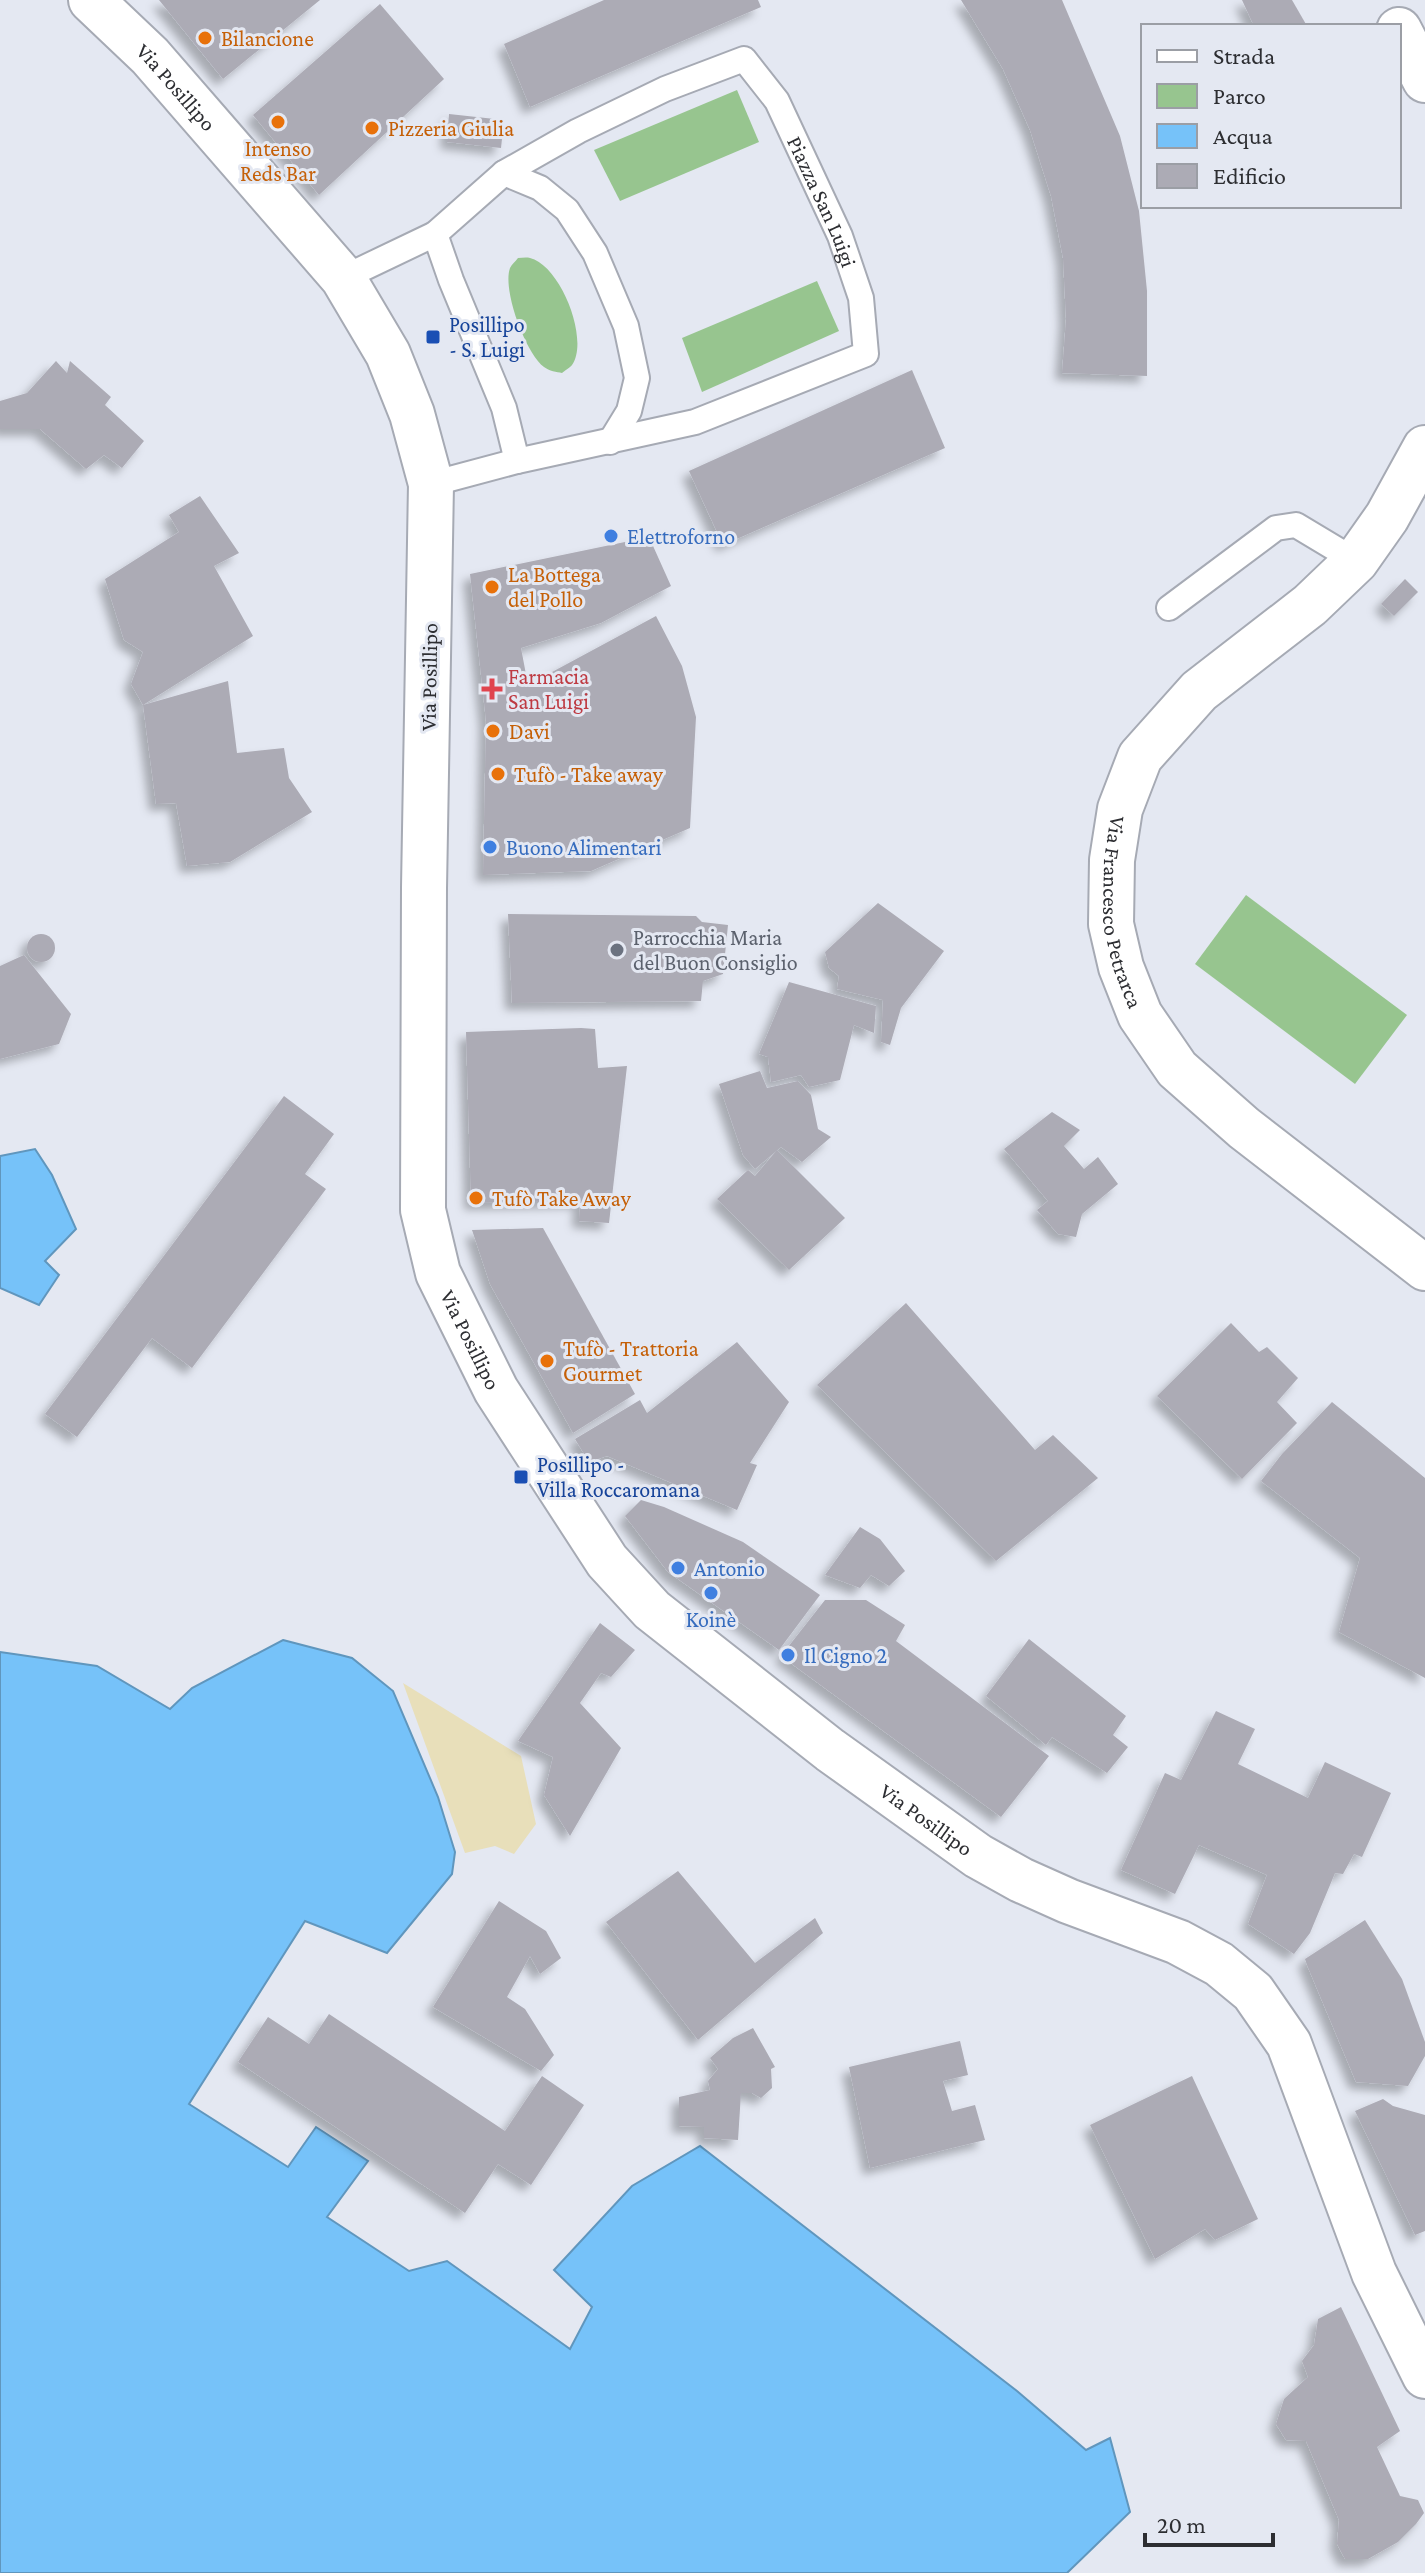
<svg xmlns="http://www.w3.org/2000/svg" width="1425" height="2573" font-family="'Crimson Pro',serif">
  <style>
    .green { fill: #97c58f }
    .sand { fill: #e8dfba }
    .water { fill: #76c2f9; stroke: #6096bd; stroke-width: 2 }
    .building { fill: #acabb5; filter: url(#shadow) }
    .lines { fill: none; stroke-linecap: round; stroke-linejoin: round }
    .lane-casing { stroke: #a6aab4; stroke-width: 28 }
    .secondary-casing { stroke: #a6aab4; stroke-width: 48 }
    .lane { stroke: #fff; stroke-width: 24 }
    .secondary { stroke: #fff; stroke-width: 44 }
    .food-dot { fill: #e8710a; stroke: #e4e8f2; stroke-width: 3 }
    .transit-dot { fill: #1a4fb4; stroke: #e4e8f2; stroke-width: 3 }
    .shop-dot { fill: #3f7fe0; stroke: #e4e8f2; stroke-width: 3 }
    .health-dot { fill: #e0444e; stroke: #e4e8f2; stroke-width: 3 }
    .worship-dot { fill: #6b7280; stroke: #e4e8f2; stroke-width: 3 }
    .labels { text-anchor: middle; dominant-baseline: central; stroke-width: 6; stroke-linejoin: round; paint-order: stroke }
    .food-label { font-size: 22px; fill: #c56008; stroke: #e4e8f2; text-anchor: start }
    .street-label { font-size: 22px; fill: #2d2e32; stroke: #e4e8f2 }
    .transit-label { font-size: 22px; fill: #164399; stroke: #e4e8f2; text-anchor: start }
    .shop-label { font-size: 22px; fill: #366cbe; stroke: #e4e8f2; text-anchor: start }
    .health-label { font-size: 22px; fill: #be3a42; stroke: #e4e8f2; text-anchor: start }
    .worship-label { font-size: 22px; fill: #5b616d; stroke: #e4e8f2; text-anchor: start }
  </style>
  <defs>
    <filter id="shadow"><feDropShadow dx="-7" dy="7" stdDeviation="4" flood-color="#0004"/></filter>
  </defs>
  <rect width="100%" height="100%" fill="#e4e8f2"/>
  <!-- green -->
  <g class="green">
    <polygon points="737,90 759,142 620,201 594,150"/>
    <path d="M518,258c4,0 8,-1 12,0 30,7 60,81 42,107 0,1 -9,7 -10,8 -5,-1 -13,-2 -18,-6 -18,-13 -42,-77 -34,-99 2,-4 5,-6 8,-10z"/>
    <polygon points="817,281 839,331 702,392 682,338"/>
    <polygon points="1246,895 1407,1015 1355,1084 1195,964"/>
  </g>
  <!-- sand -->
  <polygon class="sand" points="403,1683 521,1756 536,1824 514,1854 495,1846 465,1853"/>
  <!-- water -->
  <g class="water">
    <polygon points="35,1149 52,1175 76,1229 45,1261 59,1275 39,1305 0,1288 0,1156"/>
    <polygon points="283,1640 352,1658 393,1691 438,1797 455,1852 452,1874 387,1953 305,1921 189,2104 288,2167 316,2127 368,2161 327,2217 409,2271 447,2261 570,2349 592,2307 554,2270 632,2186 700,2146 1017,2391 1086,2450 1110,2438 1130,2512 1067,2573 0,2573 0,1652 97,1666 170,1709 192,1688"/>
  </g>
  <!-- building -->
  <g class="building">
    <polygon points="159,0 320,0 223,79"/>
    <polygon points="604,0 758,0 761,7 530,107 504,44"/>
    <polygon points="961,0 1062,0 1120,136 1139,211 1147,291 1147,376 1062,373 1066,319 1063,258 1051,196 1030,130 1003,69"/>
    <polygon points="1242,0 1292,0 1307,26 1254,26"/>
    <polygon points="380,4 444,79 319,195 253,115"/>
    <polygon points="449,114 504,120 501,148 447,142"/>
    <polygon points="56,361 67,373 70,361 111,397 105,405 144,441 122,468 104,455 86,469 40,429 0,429 0,401 27,393"/>
    <polygon points="912,370 945,448 723,545 689,471"/>
    <polygon points="200,496 239,553 214,566 253,636 143,705 228,681 237,753 284,748 289,778 312,812 230,862 187,866 176,803 156,804 143,705 131,684 143,652 124,640 105,579 179,532 169,515"/>
    <polygon points="649,537 671,586 601,623 521,648 528,685 656,616 682,666 696,717 690,828 591,871 483,875 486,721 470,574"/>
    <polygon points="1405,579 1418,592 1394,616 1381,604"/>
    <polygon points="878,903 944,951 901,1008 890,1045 881,1042 883,1000 837,989 839,976 829,968 825,952"/>
    <polygon points="508,914 696,916 702,922 728,925 723,974 703,981 701,1001 512,1003"/>
    <circle cx="41" cy="948" r="14"/>
    <polygon points="24,955 71,1014 59,1044 0,1059 0,966"/>
    <polygon points="789,982 876,1006 874,1033 854,1025 840,1080 809,1087 801,1075 771,1082 768,1057 759,1054"/>
    <polygon points="581,1028 595,1029 598,1068 627,1066 609,1223 579,1221 580,1201 471,1203 466,1032"/>
    <polygon points="760,1071 767,1088 798,1081 811,1095 818,1129 831,1137 802,1162 781,1147 755,1169 743,1155 719,1084"/>
    <polygon points="284,1096 334,1134 305,1174 326,1189 192,1368 152,1338 77,1437 45,1414"/>
    <polygon points="1052,1112 1080,1130 1064,1146 1084,1169 1098,1157 1118,1184 1082,1214 1076,1237 1058,1234 1037,1210 1048,1201 1004,1149"/>
    <polygon points="777,1150 845,1218 789,1270 717,1199 748,1170 755,1176"/>
    <polygon points="543,1228 635,1394 573,1433 490,1284 472,1230"/>
    <polygon points="906,1303 1035,1450 1053,1435 1098,1478 996,1561 817,1385"/>
    <polygon points="1231,1323 1259,1352 1267,1347 1298,1378 1277,1402 1297,1423 1242,1479 1157,1396"/>
    <polygon points="737,1342 789,1402 750,1463 757,1465 737,1510 607,1456 589,1462 575,1439 640,1400 647,1413"/>
    <polygon points="1332,1402 1425,1478 1425,1678 1339,1632 1360,1558 1261,1481 1282,1454"/>
    <polygon points="641,1500 664,1507 743,1542 820,1595 779,1650 668,1572 625,1516"/>
    <polygon points="860,1527 880,1539 905,1571 889,1586 871,1575 860,1588 825,1575"/>
    <polygon points="825,1600 866,1600 905,1625 896,1641 1049,1756 1001,1817 781,1656"/>
    <polygon points="600,1623 635,1650 611,1677 601,1673 580,1703 621,1748 570,1836 544,1795 553,1757 518,1741"/>
    <polygon points="1029,1639 1126,1716 1113,1735 1128,1747 1107,1773 1052,1737 1046,1745 986,1696"/>
    <polygon points="1216,1711 1255,1729 1238,1764 1308,1798 1325,1762 1391,1793 1362,1857 1354,1854 1343,1874 1335,1873 1310,1933 1294,1954 1248,1924 1267,1875 1199,1845 1175,1894 1121,1870 1165,1773 1181,1780"/>
    <polygon points="678,1871 755,1963 815,1918 823,1933 698,2040 606,1922"/>
    <polygon points="499,1901 546,1931 561,1958 540,1974 530,1956 507,1997 525,2009 554,2055 541,2071 433,2007"/>
    <polygon points="1365,1920 1402,1979 1425,2042 1425,2056 1408,2086 1356,2082 1307,1965 1305,1959"/>
    <polygon points="329,2014 505,2131 542,2076 584,2105 531,2185 498,2164 465,2213 238,2062 268,2017 309,2044"/>
    <polygon points="753,2028 775,2067 771,2069 772,2088 761,2098 752,2093 741,2093 738,2140 704,2138 704,2127 679,2126 679,2097 710,2090 708,2081 718,2069 710,2058 733,2038"/>
    <polygon points="960,2041 968,2075 943,2081 952,2111 975,2105 985,2140 870,2168 849,2067"/>
    <polygon points="1192,2076 1258,2219 1215,2240 1205,2229 1155,2259 1090,2125"/>
    <polygon points="1383,2099 1393,2106 1425,2115 1425,2231 1415,2235 1355,2111"/>
    <polygon points="1341,2307 1400,2431 1377,2447 1400,2496 1418,2500 1424,2513 1416,2524 1398,2542 1368,2559 1345,2559 1337,2544 1339,2520 1306,2441 1286,2440 1276,2424 1284,2399 1308,2377 1302,2361 1314,2345 1318,2319"/>
  </g>
  <g class="lines">
    <defs>
      <g id="lane">
        <polyline points="504,173 540,188 567,210 595,253 626,326 637,378 629,411 610,442"/>
        <path id="s1" d="M435,234l69,-61 74,-42 87,-42 79,-30 33,42 63,135 21,62 5,56 -171,68 -178,39"/>
        <polyline points="343,278 435,234 451,280 504,408 517,461 431,484"/>
        <polyline points="1169,608 1276,528 1296,525 1356,561"/>
      </g>
      <g id="secondary">
        <path id="s2" d="M91,0l59,56 193,222 45,76 24,60 19,70 -7,404 -1,322 15,63 58,117 111,171 45,49 178,140 148,106 43,24 47,21 110,41 41,22 34,28 36,52 85,229 51,103"/>
        <polyline points="1399,30 1425,80"/>
        <path id="s3" d="M1425,448l-38,69 -31,44 -46,44 -111,86 -59,66 -20,52 -8,51 -1,64 10,43 19,48 37,54 67,59 181,140"/>
      </g>
    </defs>
    <!-- lane casing -->
    <use href="#lane" class="lane-casing"/>
    <!-- secondary casing -->
    <use href="#secondary" class="secondary-casing"/>
    <!-- lane -->
    <use href="#lane" class="lane"/>
    <!-- secondary -->
    <use href="#secondary" class="secondary"/>
  </g>
  <!-- markers -->
  <g class="food-dot">
    <circle cx="205" cy="38" r="8"/>
    <circle cx="278" cy="122" r="8"/>
    <circle cx="372" cy="128" r="8"/>
    <circle cx="492" cy="587" r="8"/>
    <circle cx="493" cy="731" r="8"/>
    <circle cx="498" cy="774" r="8"/>
    <circle cx="476" cy="1198" r="8"/>
    <circle cx="547" cy="1361" r="8"/>
  </g>
  <g class="transit-dot">
    <rect x="425" y="329" width="16" height="16" rx="4"/>
    <rect x="513" y="1469" width="16" height="16" rx="4"/>
  </g>
  <g class="shop-dot">
    <circle cx="611" cy="536" r="8"/>
    <circle cx="490" cy="847" r="8"/>
    <circle cx="678" cy="1568" r="8"/>
    <circle cx="711" cy="1593" r="8"/>
    <circle cx="788" cy="1655" r="8"/>
  </g>
  <path class="health-dot" d="M488 677h8v8h8v8h-8v8h-8v-8h-8v-8h8z"/>
  <circle class="worship-dot" cx="617" cy="950" r="8"/>
  <g class="labels">
    <!-- food labels -->
    <g class="food-label">
      <text x="221" y="38">Bilancione</text>
      <text x="388" y="128">Pizzeria Giulia</text>
      <text x="278" y="148" text-anchor="middle">Intenso<tspan x="278" dy="25">Reds Bar</tspan></text>
      <text x="508" y="574">La Bottega<tspan x="508" dy="25">del Pollo</tspan></text>
      <text x="509" y="731">Davi</text>
      <text x="514" y="774">Tufò - Take away</text>
      <text x="492" y="1198">Tufò Take Away</text>
      <text x="563" y="1348">Tufò - Trattoria<tspan x="563" dy="25">Gourmet</tspan></text>
    </g>
    <!-- street labels -->
    <g class="street-label">
      <text stroke="none"><textPath href="#s2" startOffset="122">Via Posillipo</textPath></text>
      <text stroke="none"><textPath href="#s1" startOffset="522">Piazza San Luigi</textPath></text>
      <text transform="translate(429 677) rotate(-89)">Via Posillipo</text>
      <text stroke="none"><textPath href="#s3" startOffset="586">Via Francesco Petrarca</textPath></text>
      <text stroke="none"><textPath href="#s2" startOffset="1466">Via Posillipo</textPath></text>
      <text stroke="none"><textPath href="#s2" startOffset="2138">Via Posillipo</textPath></text>
    </g>
    <!-- transit labels -->
    <g class="transit-label">
      <text x="449" y="324">Posillipo<tspan x="449" dy="25">- S. Luigi</tspan></text>
      <text x="537" y="1464">Posillipo -<tspan x="537" dy="25">Villa Roccaromana</tspan></text>
    </g>
    <!-- shop labels -->
    <g class="shop-label">
      <text x="627" y="536">Elettroforno</text>
      <text x="506" y="847">Buono Alimentari</text>
      <text x="694" y="1568">Antonio</text>
      <text x="711" y="1619" text-anchor="middle">Koinè</text>
      <text x="804" y="1655">Il Cigno 2</text>
    </g>
    <!-- health labels -->
    <g class="health-label">
      <text x="508" y="676">Farmacia<tspan x="508" dy="25">San Luigi</tspan></text>
    </g>
    <!-- worship labels -->
    <g class="worship-label">
      <text x="633" y="937">Parrocchia Maria<tspan x="633" dy="25">del Buon Consiglio</tspan></text>
    </g>
  </g>
  <!-- legend -->
  <rect x="1141" y="24" width="260" height="184" fill="#e4e8f2" stroke="#9b9ea5" stroke-width="2"/>
  <rect x="1157" y="50" width="40" height="12" fill="#ffffff" stroke="#9b9ea5" stroke-width="2"/>
  <text x="1213" y="64" font-size="24" fill="#2d2e32">Strada</text>
  <rect x="1157" y="84" width="40" height="24" fill="#97c58f" stroke="#9b9ea5" stroke-width="2"/>
  <text x="1213" y="104" font-size="24" fill="#2d2e32">Parco</text>
  <rect x="1157" y="124" width="40" height="24" fill="#76c2f9" stroke="#9b9ea5" stroke-width="2"/>
  <text x="1213" y="144" font-size="24" fill="#2d2e32">Acqua</text>
  <rect x="1157" y="164" width="40" height="24" fill="#acabb5" stroke="#9b9ea5" stroke-width="2"/>
  <text x="1213" y="184" font-size="24" fill="#2d2e32">Edificio</text>
  <!-- scale -->
  <path d="M1145 2533v12h128v-12" fill="none" stroke="#2d2e32" stroke-width="4"/>
  <text x="1157" y="2533" font-size="24" fill="#2d2e32" stroke="#e4e8f2" stroke-width="6" paint-order="stroke">20 m</text>
</svg>
